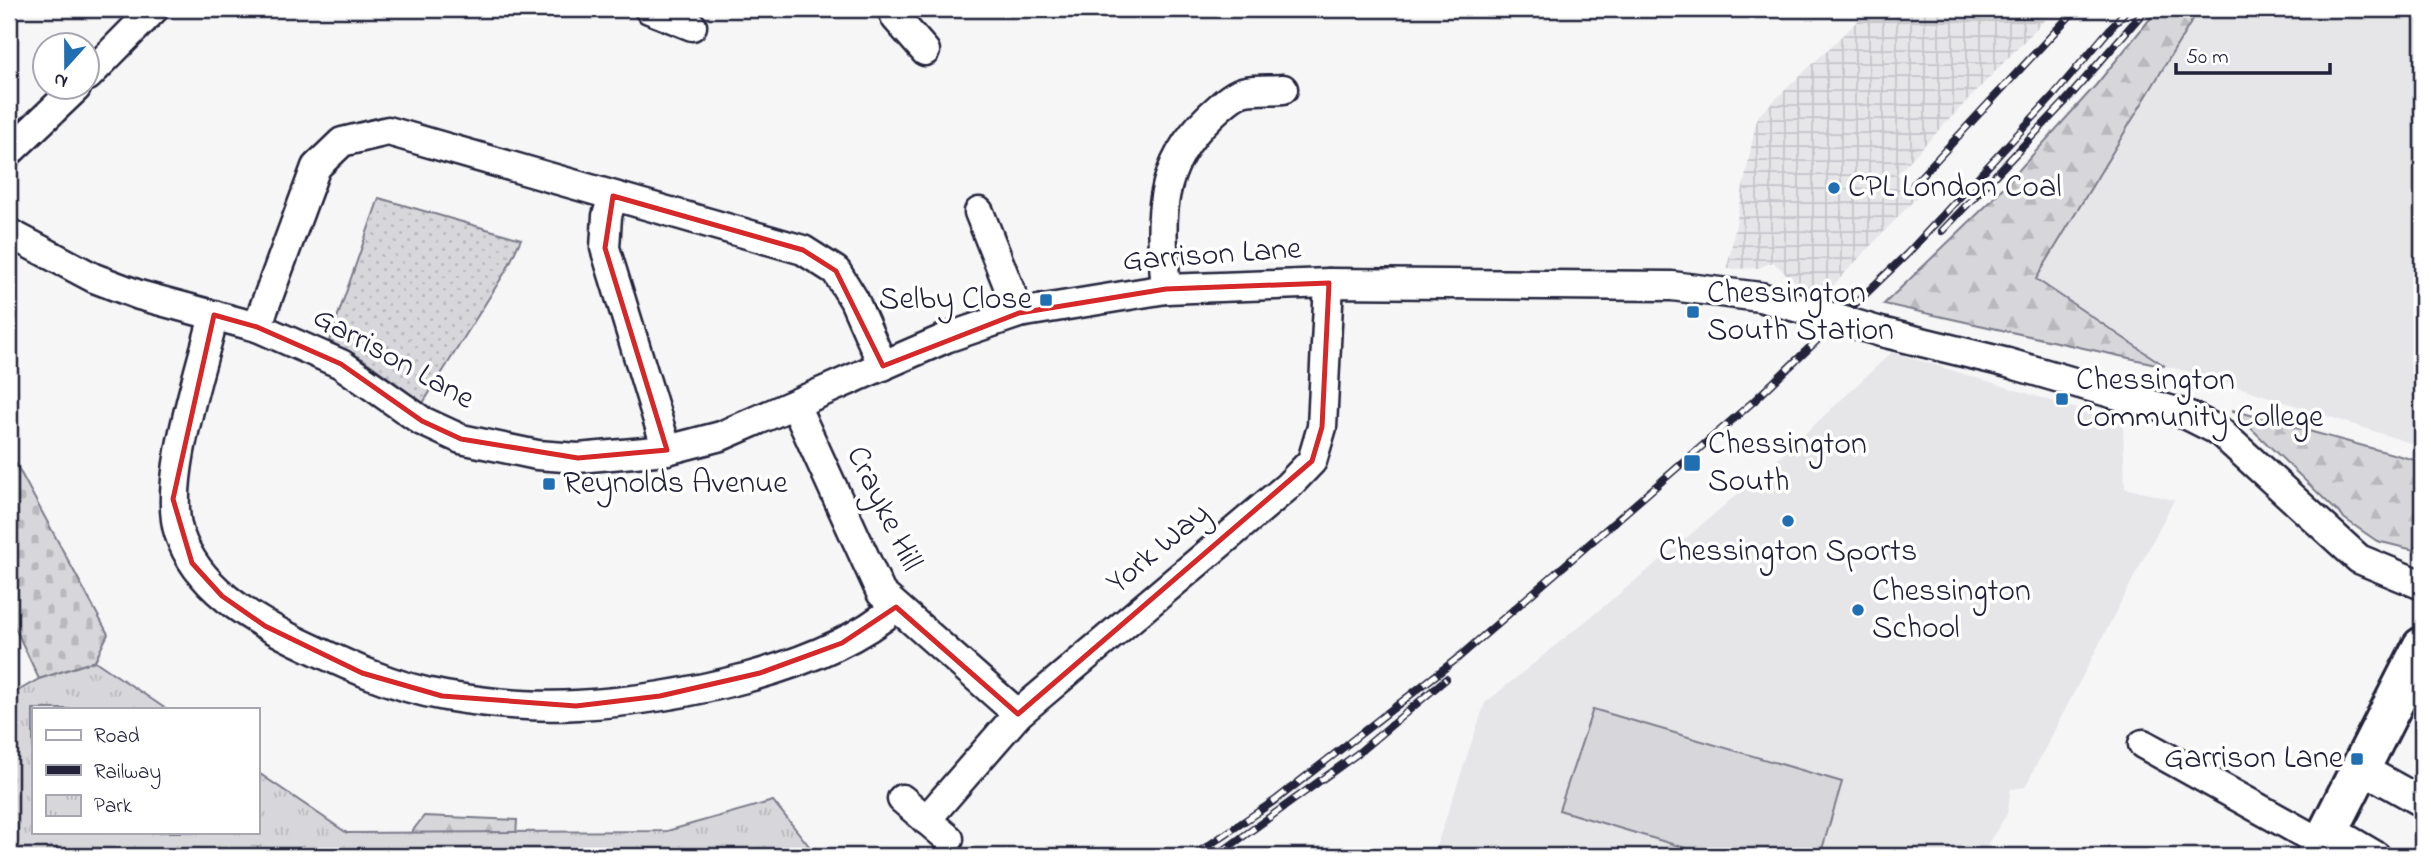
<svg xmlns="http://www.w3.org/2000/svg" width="2431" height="865" font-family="'Indie Flower',sans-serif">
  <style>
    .built { fill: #e6e6e9 }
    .industrial { fill: url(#industrial-grid) }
    .grass { fill: url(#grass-dots); stroke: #7c7c8b; stroke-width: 2 }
    .forest { fill: url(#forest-firs); stroke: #7c7c8b; stroke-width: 2 }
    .cemetery { fill: url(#cemetery-stones); stroke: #7c7c8b; stroke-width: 2 }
    .park { fill: url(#park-tufts); stroke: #7c7c8b; stroke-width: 2 }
    .pitch { fill: #d7d7db; stroke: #7c7c8b; stroke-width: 2 }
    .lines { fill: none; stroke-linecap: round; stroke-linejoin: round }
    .minor-casing { stroke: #22223b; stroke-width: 33 }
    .highway-casing { stroke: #22223b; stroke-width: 44 }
    .minor { stroke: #fff; stroke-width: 28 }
    .highway { stroke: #fff; stroke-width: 38 }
    .rail-casing { stroke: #22223b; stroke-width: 8 }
    .rail { stroke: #fff; stroke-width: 5; stroke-dasharray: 16; stroke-linecap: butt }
    .minor-bridge-casing { stroke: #22223b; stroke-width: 33; stroke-linecap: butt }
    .minor-bridge { stroke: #fff; stroke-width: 28 }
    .marked { fill: none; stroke: #d62828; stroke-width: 5; stroke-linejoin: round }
    .poi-dot { fill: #1f6fb2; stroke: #fff; stroke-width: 2.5 }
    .labels { text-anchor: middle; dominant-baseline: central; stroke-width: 7; stroke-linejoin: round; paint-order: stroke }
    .poi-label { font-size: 32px; fill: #22223b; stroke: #fff; text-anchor: start }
    .street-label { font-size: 32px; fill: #22223b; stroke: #fff }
  </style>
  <defs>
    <pattern id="industrial-grid" width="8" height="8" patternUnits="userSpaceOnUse" patternTransform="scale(1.75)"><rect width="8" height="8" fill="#e6e6e9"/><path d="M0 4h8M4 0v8" fill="none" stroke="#c5c5c9"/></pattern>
    <pattern id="grass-dots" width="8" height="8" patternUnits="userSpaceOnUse" patternTransform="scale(1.75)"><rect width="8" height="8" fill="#d7d7db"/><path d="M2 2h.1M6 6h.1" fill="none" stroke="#b8b8bd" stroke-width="1.8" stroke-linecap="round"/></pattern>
    <pattern id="forest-firs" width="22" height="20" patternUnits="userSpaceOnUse" patternTransform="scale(1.75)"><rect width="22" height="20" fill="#d7d7db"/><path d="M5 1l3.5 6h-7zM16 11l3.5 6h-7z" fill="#b8b8bd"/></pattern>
    <pattern id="cemetery-stones" width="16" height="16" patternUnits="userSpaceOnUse" patternTransform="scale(1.75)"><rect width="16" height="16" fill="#d7d7db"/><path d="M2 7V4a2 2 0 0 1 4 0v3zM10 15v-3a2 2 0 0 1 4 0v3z" fill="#b8b8bd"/></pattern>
    <pattern id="park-tufts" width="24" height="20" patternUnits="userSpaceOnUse" patternTransform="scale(1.75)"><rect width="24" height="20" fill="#d7d7db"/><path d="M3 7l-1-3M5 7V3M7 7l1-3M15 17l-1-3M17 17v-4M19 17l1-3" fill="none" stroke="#b8b8bd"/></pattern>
  </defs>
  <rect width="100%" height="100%" fill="#f6f6f7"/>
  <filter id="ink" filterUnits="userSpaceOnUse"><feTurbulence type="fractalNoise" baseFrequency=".0143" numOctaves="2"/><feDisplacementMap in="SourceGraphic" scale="14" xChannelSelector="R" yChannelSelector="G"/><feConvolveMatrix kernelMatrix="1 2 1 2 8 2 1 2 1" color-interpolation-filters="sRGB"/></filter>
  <g filter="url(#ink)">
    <!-- built -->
    <g class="built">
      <polygon points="2199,9 2422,9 2422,447 2202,375 2165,366 2036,279"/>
      <polygon points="1892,352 2123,423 2125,488 2174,500 2025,787 2011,789 2007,814 1980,856 1433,856 1485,703 1663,558 1778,459"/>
    </g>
    <!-- industrial -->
    <polygon class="industrial" points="1870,9 2055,9 1897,174 1918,196 1825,294 1803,289 1773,262 1759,268 1727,269 1757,117"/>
    <!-- grass -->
    <polygon class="grass" points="379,198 521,239 507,269 423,403 363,359 329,341"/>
    <!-- forest -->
    <g class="forest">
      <polygon points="2158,9 2199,9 2036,279 2165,366 1884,304 1989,203 2096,85"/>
      <polygon points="2232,410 2422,462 2422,552 2377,541 2345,519"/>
      <polygon points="424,816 517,820 515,856 393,856"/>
    </g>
    <!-- cemetery -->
    <polygon class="cemetery" points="9,451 108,634 95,661 39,679 9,615"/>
    <!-- park -->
    <polygon class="park" points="95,661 166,709 33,709 33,832 257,832 257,772 347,833 667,831 773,801 817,856 9,856 9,696 39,679"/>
    <!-- pitch -->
    <polygon class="pitch" points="1593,709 1842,782 1820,856 1712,856 1559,810"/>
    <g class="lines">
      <defs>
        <g id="minor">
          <polyline points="649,9 692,26"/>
          <polyline points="892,9 896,18 925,51"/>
          <polyline points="88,76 154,9"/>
          <polyline points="9,152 76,88"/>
          <polyline points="613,196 607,216 605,248 667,450"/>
          <polyline points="979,212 1019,313"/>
          <polyline points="9,233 94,278 139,295 257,327 341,364 422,421 461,439 537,455 578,458 667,450 721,436 946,338 1019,313 1166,289 1329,283 1672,286 1760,297 1817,313"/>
          <path d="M1166,289c-6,-70 -11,-121 45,-174 9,-8 22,-22 35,-24 12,-2 25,-1 37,-2"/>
          <path d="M214,315c-13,55 -52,167 -35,218 18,54 69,84 117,108 48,23 96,46 149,55 42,7 88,12 132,9 95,-5 246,-34 319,-98"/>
          <polyline points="257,327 316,167 342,142 388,131 803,250 836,271 854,300 883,366"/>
          <polyline points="1881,332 2008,363 2187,415 2219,431 2359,559 2422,585"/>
          <polyline points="795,405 881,593 1018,714"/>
          <polyline points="2143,744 2323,844"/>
          <polyline points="2361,768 2422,802"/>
          <polyline points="902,799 949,839"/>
          <polyline points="926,820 1018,714 1288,486 1312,461 1322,427 1329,283"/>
          <polyline points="2330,829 2376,856"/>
        </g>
        <polyline id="highway" points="2316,856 2422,647"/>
      </defs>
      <!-- minor casing -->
      <use href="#minor" class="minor-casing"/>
      <!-- highway casing -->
      <use href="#highway" class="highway-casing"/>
      <!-- minor -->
      <use href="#minor" class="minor"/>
      <!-- highway -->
      <use href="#highway" class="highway"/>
      <defs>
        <g id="rail">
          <polyline points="1914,184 2076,9"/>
          <polyline points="1942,231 2064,103 2146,9"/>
          <polyline points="1193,856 1277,799 1459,657 1754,401 1907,254 2053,96 2127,9"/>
          <polyline points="1216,856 1357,754 1446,679"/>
        </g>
      </defs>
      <!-- rail casing -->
      <use href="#rail" class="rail-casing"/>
      <!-- rail -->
      <use href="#rail" class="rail"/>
      <defs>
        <polyline id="minor-bridge" points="1817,313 1881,332"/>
      </defs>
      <!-- minor-bridge casing -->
      <use href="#minor-bridge" class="minor-bridge-casing"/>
      <!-- minor-bridge -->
      <use href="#minor-bridge" class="minor-bridge"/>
    </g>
  </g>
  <!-- marked area -->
  <path class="marked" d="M613,196l190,54 33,21 47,95 136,-53 147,-24 163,-6 -7,144 -10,34 -294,253 -122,-107 -54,36 -82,30 -100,23 -84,10 -134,-10 -80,-23 -97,-47 -43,-30 -30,-33 -19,-64 41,-184 43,12 84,37 81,57 39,18 117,19 89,-8 -62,-202z"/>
  <!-- markers -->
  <g class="poi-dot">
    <circle cx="1834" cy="188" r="7"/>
    <rect x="1039" y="293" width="14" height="14" rx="3.5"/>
    <rect x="1686" y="305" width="14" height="14" rx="3.5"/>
    <rect x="2055" y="392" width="14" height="14" rx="3.5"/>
    <rect x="1683" y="454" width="18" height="18" rx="3.5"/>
    <rect x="542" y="477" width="14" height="14" rx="3.5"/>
    <circle cx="1788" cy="521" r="7"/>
    <circle cx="1858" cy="610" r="7"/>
    <rect x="2350" y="752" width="14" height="14" rx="3.5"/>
  </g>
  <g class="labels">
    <!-- poi labels -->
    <g class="poi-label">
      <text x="1848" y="188">CPL London Coal</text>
      <text x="1707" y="294">Chessington<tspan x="1707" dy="37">South Station</tspan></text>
      <text x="1032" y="300" text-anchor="end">Selby Close</text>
      <text x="2076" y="381">Chessington<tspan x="2076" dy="37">Community College</tspan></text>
      <text x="1708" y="445">Chessington<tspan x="1708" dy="37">South</tspan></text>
      <text x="563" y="484">Reynolds Avenue</text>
      <text x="1788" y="552" text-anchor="middle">Chessington Sports</text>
      <text x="1872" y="592">Chessington<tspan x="1872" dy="37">School</tspan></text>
      <text x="2343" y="759" text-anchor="end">Garrison Lane</text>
    </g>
    <!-- street labels -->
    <g class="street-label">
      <text transform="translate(1212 256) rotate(-4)">Garrison Lane</text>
      <text transform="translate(393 359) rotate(29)">Garrison Lane</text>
      <text transform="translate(883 509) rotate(64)">Crayke Hill</text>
      <text transform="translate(1159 549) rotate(-40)">York Way</text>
    </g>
  </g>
  <!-- margin -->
  <rect width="2431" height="865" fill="none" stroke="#fff" stroke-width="35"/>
  <rect x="18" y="18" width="2396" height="830" fill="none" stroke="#22223b" stroke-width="2.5" filter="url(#ink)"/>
  <!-- legend -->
  <rect x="32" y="708" width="228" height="126" fill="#ffffff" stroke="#a7a7b1" stroke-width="2"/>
  <rect x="46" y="730" width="35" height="10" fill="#ffffff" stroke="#a7a7b1" stroke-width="2"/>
  <text x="94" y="742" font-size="21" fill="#22223b">Road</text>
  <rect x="46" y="765" width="35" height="10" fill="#22223b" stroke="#a7a7b1" stroke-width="2"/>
  <text x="94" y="778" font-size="21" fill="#22223b">Railway</text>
  <rect x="46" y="795" width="35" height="21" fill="url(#park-tufts)" stroke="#a7a7b1" stroke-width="2"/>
  <text x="94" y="812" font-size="21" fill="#22223b">Park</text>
  <!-- north arrow -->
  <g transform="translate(66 66) rotate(201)"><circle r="33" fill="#ffffff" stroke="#a7a7b1" stroke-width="2"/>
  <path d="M0-5L12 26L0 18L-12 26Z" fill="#1f6fb2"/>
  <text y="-10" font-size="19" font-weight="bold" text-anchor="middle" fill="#22223b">N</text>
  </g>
  <!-- scale -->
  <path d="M2176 63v10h154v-10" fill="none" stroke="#22223b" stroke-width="3.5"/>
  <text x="2186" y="63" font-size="21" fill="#22223b" stroke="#ffffff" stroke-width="5" paint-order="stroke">50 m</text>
</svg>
